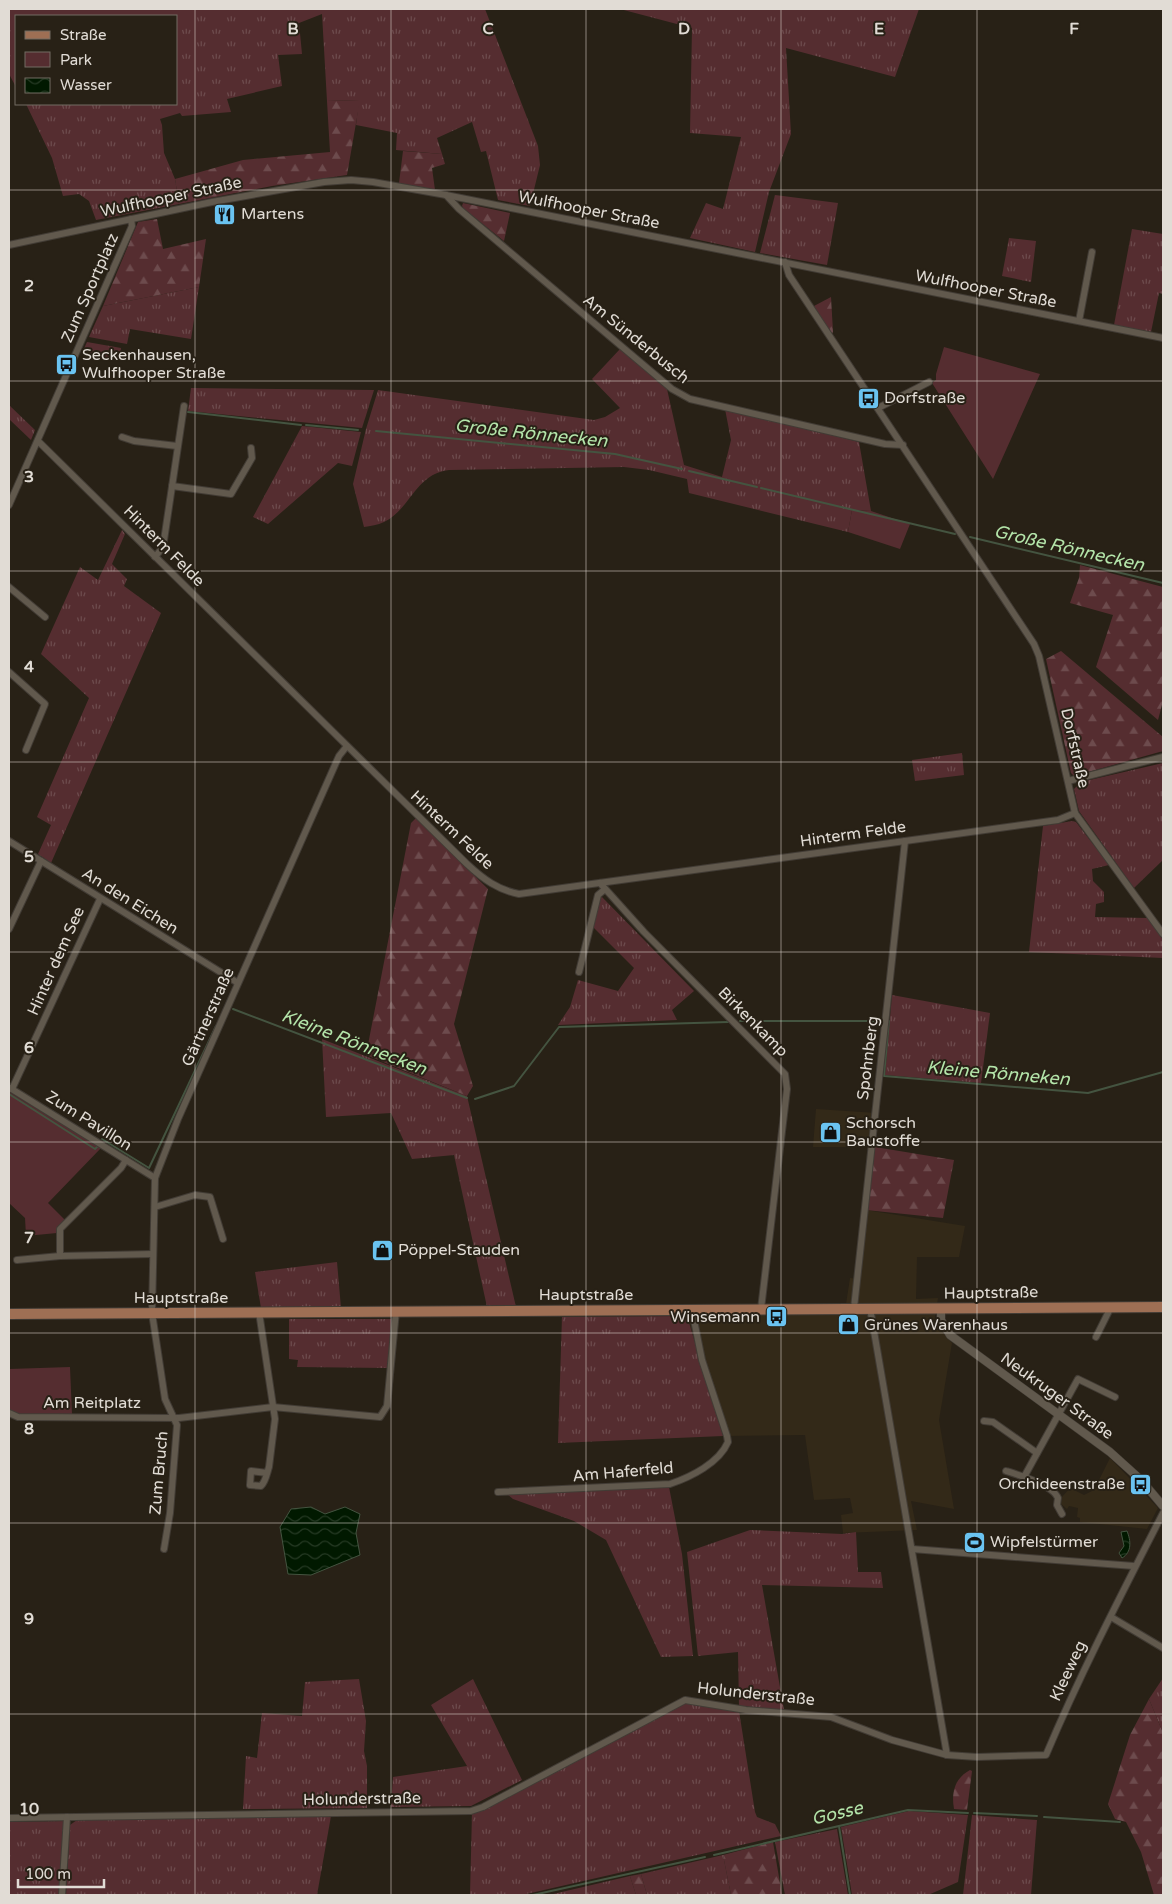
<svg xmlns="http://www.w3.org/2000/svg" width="1172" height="1904" font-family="'Varela Round',sans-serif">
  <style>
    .built { fill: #332918 }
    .grass { fill: url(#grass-tufts) }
    .forest { fill: url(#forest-firs) }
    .green { fill: #552d30 }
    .water { fill: url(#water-waves); stroke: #445440 }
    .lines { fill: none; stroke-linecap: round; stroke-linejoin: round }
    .stream { stroke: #445440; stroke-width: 2 }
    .minor-casing { stroke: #423c35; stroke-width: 8 }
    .tertiary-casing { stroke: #423c35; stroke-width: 9 }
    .primary-casing { stroke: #423c35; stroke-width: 12 }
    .minor { stroke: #61594d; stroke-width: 6 }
    .tertiary { stroke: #61594d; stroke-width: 8 }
    .primary { stroke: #9e6f54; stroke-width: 10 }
    .grid { fill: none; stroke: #e1dcd5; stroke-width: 1; stroke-opacity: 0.55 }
    .labels { text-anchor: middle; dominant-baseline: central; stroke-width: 4; stroke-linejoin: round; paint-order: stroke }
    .street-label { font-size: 16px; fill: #e1dcd5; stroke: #282116 }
    .poi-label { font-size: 16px; fill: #e1dcd5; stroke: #282116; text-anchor: start }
    .water-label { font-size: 18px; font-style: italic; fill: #b4e5aa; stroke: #282116 }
    .grid-label { font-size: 16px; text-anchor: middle; font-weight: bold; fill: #e1dcd5; stroke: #282116; stroke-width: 4; stroke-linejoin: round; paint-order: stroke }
  </style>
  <defs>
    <pattern id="grass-tufts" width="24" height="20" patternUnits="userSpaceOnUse" patternTransform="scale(1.25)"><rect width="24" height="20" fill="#552d30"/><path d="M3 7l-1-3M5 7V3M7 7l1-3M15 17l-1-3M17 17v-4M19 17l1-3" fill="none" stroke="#6d4b4d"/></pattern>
    <pattern id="forest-firs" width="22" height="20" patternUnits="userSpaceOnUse" patternTransform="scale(1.25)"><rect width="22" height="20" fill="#552d30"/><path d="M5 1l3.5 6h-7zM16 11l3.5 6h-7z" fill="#6d4b4d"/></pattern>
    <pattern id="water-waves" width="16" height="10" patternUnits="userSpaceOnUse" patternTransform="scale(1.25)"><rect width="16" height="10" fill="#011900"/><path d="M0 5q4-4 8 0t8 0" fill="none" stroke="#263a24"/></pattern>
  </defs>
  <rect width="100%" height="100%" fill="#282116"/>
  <!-- built -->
  <g class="built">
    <polygon points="816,1109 877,1113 875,1147 813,1147"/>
    <polygon points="866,1210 965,1226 959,1257 917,1257 916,1299 938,1298 934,1322 952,1343 939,1420 954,1509 911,1501 917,1530 843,1533 841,1515 853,1513 850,1498 814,1500 805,1435 723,1436 684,1307 846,1304 850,1278 858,1279"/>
    <polygon points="1110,1458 1158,1508 1147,1529 1080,1522 1080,1518 1077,1517 1078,1508 1069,1506 1067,1509 1061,1504 1062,1497 1070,1488 1084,1495 1094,1490"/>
  </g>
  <!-- grass -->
  <g class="grass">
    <polygon points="9,9 485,9 538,146 540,165 530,206 498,200 486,151 481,152 472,122 437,138 442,154 396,150 397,133 356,125 359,100 327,101 322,14 299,23 302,54 278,55 282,86 227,99 231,112 182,116 180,113 160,119 162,125 164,153 175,179 179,204 96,220 89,201 79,194 63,196 52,158 26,104 176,104 176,16 16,16 16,87 9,74"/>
    <polygon points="620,9 919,9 895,77 786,48 791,134 769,192 755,252 690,238 706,203 723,209 741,137 690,133 692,28"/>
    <polygon points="775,195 838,203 827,265 760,253"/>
    <polygon points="1132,229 1163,234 1163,294 1159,293 1151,332 1114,325"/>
    <polygon points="1009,238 1036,241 1031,282 1002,276"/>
    <polygon points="199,287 191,339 130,329 127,344 89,337 103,306"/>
    <polygon points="87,342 121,348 120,359 82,353"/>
    <path d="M620,349l47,40 17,76 38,12 9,-37 -6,-31 134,33 12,69 -19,-1 -4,22 -159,-39 -2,-14 -38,-9 -25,-3 -175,3c-34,4 -38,39 -65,52 -6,3 -14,4 -20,5l-11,-43 13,-55 12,-39 216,30 11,-3 15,-9 -28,-29z"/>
    <polygon points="191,388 374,390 362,428 188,411"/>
    <polygon points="9,405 35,430 31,440 9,419"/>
    <polygon points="302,426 361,432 352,466 338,463 268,524 253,517"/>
    <polygon points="122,530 125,534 112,564 127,579 124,586 161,613 51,863 38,854 51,825 37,817 89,698 41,654 80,567 98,580"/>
    <polygon points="962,753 964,775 915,781 912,760"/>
    <polygon points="1163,763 1163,860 1134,888 1079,811 1074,789 1081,782"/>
    <polygon points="1072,821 1076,822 1109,865 1092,869 1093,881 1104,892 1104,902 1096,904 1095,917 1148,918 1163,940 1163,958 1029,952 1043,826"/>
    <polygon points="602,897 694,991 672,1010 677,1020 558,1025 570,1007 578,980 618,991 634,968 592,926 598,899"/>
    <polygon points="892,995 990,1013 981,1083 885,1075"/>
    <polygon points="322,1039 467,1096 516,1307 487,1307 454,1155 412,1159 391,1113 326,1117"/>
    <polygon points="337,1262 341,1308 261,1308 255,1272"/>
    <polygon points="687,1316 723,1436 558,1443 562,1317"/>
    <polygon points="289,1319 392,1319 388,1368 297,1367 298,1360 289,1359"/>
    <polygon points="669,1487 682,1554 693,1656 661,1657 606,1540 574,1521 513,1499 507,1494"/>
    <polygon points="750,1530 842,1534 856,1532 858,1572 881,1572 883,1588 762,1585 784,1710 739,1706 738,1652 698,1656 687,1552"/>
    <polygon points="1163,1678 1163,1733 1149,1699"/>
    <polygon points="359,1679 366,1721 364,1751 367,1766 367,1808 243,1809 246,1756 257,1758 262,1713 302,1716 305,1682"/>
    <polygon points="473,1679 522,1780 471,1806 391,1807 393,1777 467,1766 431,1705"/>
    <polygon points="686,1703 739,1711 755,1812 757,1817 775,1824 781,1836 522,1895 470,1895 472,1813"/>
    <polygon points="909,1811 968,1815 958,1882 928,1895 852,1895 841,1827"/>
    <polygon points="972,1815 1037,1820 1031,1895 963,1895"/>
    <polygon points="331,1816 317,1895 66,1895 70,1825 77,1820"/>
    <polygon points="64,1821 59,1895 9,1895 9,1822"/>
    <polygon points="837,1829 848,1895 785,1895 775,1842"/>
    <polygon points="723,1855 731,1895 647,1895 641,1874"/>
    <polygon points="630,1876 636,1895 549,1895"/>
  </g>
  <!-- forest -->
  <g class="forest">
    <polygon points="360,100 347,175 272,186 179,204 175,179 243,160 330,152 327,101"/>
    <polygon points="403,151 442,154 445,164 432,168 435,190 399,183"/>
    <polygon points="463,203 510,213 504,241 464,209 462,206"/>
    <polygon points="157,219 163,249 206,239 199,287 103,306 138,222"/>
    <polygon points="831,297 833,332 831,335 814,306"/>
    <polygon points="1080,565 1163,587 1163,701 1158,720 1096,667 1113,615 1070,603 1079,578"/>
    <polygon points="1061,651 1163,737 1163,751 1074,776 1071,773 1046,659"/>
    <polygon points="416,818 488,889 454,1024 473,1086 467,1096 366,1055 411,823"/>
    <polygon points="875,1147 954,1160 943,1218 866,1210"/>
    <polygon points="1149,1699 1163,1733 1163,1895 1154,1895 1141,1852 1126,1822 1115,1819 1108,1804 1130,1735"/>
    <path d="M970,1770l2,1 -5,39 -13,-1c-3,-17 1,-31 16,-39z"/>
    <polygon points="773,1842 782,1895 731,1895 723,1855"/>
    <polygon points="641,1874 647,1895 636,1895 630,1876"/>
  </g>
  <!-- green -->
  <g class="green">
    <polygon points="944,347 1040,374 993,479 932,383 936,380 936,374"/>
    <polygon points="852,510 871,511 910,524 900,549 848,532"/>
    <polygon points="9,1092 101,1148 48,1203 65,1220 57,1227 57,1233 26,1236 25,1218 9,1203"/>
    <polygon points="70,1367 72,1414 16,1415 9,1411 9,1369"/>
  </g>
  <!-- water -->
  <g class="water">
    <polygon points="311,1507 325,1514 345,1507 360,1514 356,1533 360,1555 311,1575 288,1574 280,1527 291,1509"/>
    <path d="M1127,1531c4,10 5,21 -5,27l-3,-5 5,-7 -3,-14z"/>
  </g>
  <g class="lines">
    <!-- stream -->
    <g class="stream">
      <polyline points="188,412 301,425"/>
      <polyline points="306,425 358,430"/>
      <polyline points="376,431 615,454 682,469"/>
      <polyline points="689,471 757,487"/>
      <polyline points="761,488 955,534"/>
      <polyline points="970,537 1163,583"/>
      <polyline points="233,1009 467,1098"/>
      <polyline points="740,1021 881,1021"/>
      <polyline points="889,1021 884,1076 1088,1093 1163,1072"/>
      <polyline points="9,1094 95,1149 97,1147"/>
      <polyline points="475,1099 514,1086 559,1027 728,1022"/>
      <polyline points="102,1139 149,1168 216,1026"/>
      <polyline points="974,1813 1037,1816"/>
      <polyline points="1044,1817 1120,1822"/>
      <polyline points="839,1826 850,1895"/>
      <polyline points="714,1855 908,1810 968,1813"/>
      <polyline points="533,1895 705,1857"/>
    </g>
    <defs>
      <g id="minor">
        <polyline points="446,195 459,209 672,389 690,399 885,444 903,445"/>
        <polyline points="9,245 212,202 324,182 351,180 373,182 446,195 1163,338"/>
        <polyline points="785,262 789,275 1034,644 1039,656 1075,813 1163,934"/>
        <polyline points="1079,321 1092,252"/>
        <polyline points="878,408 929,382"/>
        <polyline points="122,437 134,441 177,446"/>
        <path d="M38,441l429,423c16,15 31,26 52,30l539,-74 17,-7"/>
        <polyline points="172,486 231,494 252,458 251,448"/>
        <polyline points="9,505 132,226 131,219"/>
        <polyline points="155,557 163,547 184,406"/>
        <polyline points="9,587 45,617"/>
        <polyline points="9,672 45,704 26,750"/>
        <polyline points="1068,781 1163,757"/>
        <polyline points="9,841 238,983"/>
        <polyline points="600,883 644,932 785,1074 787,1089 761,1309"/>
        <polyline points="9,929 41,861"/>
        <polyline points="579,972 598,895 604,890"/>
        <polyline points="10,1088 155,1178"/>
        <polyline points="12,1089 100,899"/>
        <polyline points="155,1207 195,1195 210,1197 223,1239"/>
        <polyline points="60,1256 60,1229 121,1168 126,1160"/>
        <polyline points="17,1260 60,1256 153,1254"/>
        <polyline points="854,1308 905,841"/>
        <polyline points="870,1308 947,1755"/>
        <path d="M259,1312l16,107 -6,48c-2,6 -3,14 -8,19l-11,-1 1,-14 16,2"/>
        <polyline points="1096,1337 1111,1307"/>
        <polyline points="9,1413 18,1417 179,1418 273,1407 380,1417 387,1406 396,1311"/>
        <polyline points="984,1421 993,1422 1037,1453"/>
        <path d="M1006,1471c13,4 47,14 52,27l-1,7 5,9"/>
        <polyline points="1024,1477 1078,1379 1115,1397"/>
        <path d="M498,1492l172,-8c21,-7 49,-21 58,-42l-1,-6 -25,-76 -10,-50"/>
        <polyline points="164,1549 170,1513 177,1425 165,1399 152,1313 155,1178 178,1119 339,756 347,746"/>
        <polyline points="912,1549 1134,1566"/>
        <polyline points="1111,1617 1163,1648"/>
        <path d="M9,1818l462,-7 12,-4 202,-107 61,10 85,7 61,23 55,15 30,2 69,-2c35,-83 76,-162 117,-242"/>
        <polyline points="62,1895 67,1817"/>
      </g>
      <polyline id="tertiary" points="941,1309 941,1320 950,1335 1110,1452 1141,1480 1163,1506"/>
      <polyline id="primary" points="9,1314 1163,1307"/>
    </defs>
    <!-- minor casing -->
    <use href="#minor" class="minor-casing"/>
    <!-- tertiary casing -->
    <use href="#tertiary" class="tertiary-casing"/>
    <!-- primary casing -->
    <use href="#primary" class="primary-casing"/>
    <!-- minor -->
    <use href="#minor" class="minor"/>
    <!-- tertiary -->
    <use href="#tertiary" class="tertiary"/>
    <!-- primary -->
    <use href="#primary" class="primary"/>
  </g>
  <!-- grid -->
  <path class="grid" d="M195,9v1886M391,9v1886M586,9v1886M781,9v1886M977,9v1886M9,190h1154M9,381h1154M9,571h1154M9,762h1154M9,952h1154M9,1142h1154M9,1333h1154M9,1523h1154M9,1714h1154"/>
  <!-- icons -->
  <defs>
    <symbol id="restaurant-square" viewBox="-11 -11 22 22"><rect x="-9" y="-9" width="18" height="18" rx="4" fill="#6ac3f1" stroke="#282116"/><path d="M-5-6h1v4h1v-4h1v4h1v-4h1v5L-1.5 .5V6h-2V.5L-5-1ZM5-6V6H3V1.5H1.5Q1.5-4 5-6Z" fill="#111"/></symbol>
    <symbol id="bus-square" viewBox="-11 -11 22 22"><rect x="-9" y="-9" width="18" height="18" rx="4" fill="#6ac3f1" stroke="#282116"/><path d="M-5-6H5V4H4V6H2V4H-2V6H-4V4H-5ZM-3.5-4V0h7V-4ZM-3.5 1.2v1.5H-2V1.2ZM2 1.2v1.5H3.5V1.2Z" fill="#111"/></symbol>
    <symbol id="shop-square" viewBox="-11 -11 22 22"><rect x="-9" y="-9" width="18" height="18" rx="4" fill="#6ac3f1" stroke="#282116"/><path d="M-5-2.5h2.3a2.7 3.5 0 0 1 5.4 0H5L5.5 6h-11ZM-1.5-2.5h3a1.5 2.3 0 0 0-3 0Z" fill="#111"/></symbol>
    <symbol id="stadium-square" viewBox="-11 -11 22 22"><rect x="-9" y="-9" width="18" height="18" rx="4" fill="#6ac3f1" stroke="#282116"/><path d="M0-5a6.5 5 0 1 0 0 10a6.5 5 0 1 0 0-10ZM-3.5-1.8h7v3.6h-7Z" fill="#111"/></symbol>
  </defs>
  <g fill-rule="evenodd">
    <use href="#restaurant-square" x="212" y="202" width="25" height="25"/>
    <use href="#bus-square" x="54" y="352" width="25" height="25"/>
    <use href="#bus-square" x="856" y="386" width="25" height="25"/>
    <use href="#shop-square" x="818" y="1120" width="25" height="25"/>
    <use href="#shop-square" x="370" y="1238" width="25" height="25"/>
    <use href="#bus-square" x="764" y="1304" width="25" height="25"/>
    <use href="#shop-square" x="836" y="1312" width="25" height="25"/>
    <use href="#bus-square" x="1128" y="1472" width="25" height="25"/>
    <use href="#stadium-square" x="962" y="1530" width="25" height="25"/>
  </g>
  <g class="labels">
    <!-- street labels -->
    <g class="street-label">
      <text transform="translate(171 197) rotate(-12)">Wulfhooper Straße</text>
      <text transform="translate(589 210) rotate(11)">Wulfhooper Straße</text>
      <text transform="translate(90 288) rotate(-66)">Zum Sportplatz</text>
      <text transform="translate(986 289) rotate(11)">Wulfhooper Straße</text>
      <text transform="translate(636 339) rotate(39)">Am Sünderbusch</text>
      <text transform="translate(164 546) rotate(45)">Hinterm Felde</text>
      <text transform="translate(1075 748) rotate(77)">Dorfstraße</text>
      <text transform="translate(452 830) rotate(43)">Hinterm Felde</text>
      <text transform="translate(853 834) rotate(-8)">Hinterm Felde</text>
      <text transform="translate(130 901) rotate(32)">An den Eichen</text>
      <text transform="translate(56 961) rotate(-66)">Hinter dem See</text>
      <text transform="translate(208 1017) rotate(-66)">Gärtnerstraße</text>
      <text transform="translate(753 1022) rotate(45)">Birkenkamp</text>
      <text transform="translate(868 1058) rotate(-83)">Spohnberg</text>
      <text transform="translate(89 1121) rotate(32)">Zum Pavillon</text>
      <text transform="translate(991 1293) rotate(-1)">Hauptstraße</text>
      <text x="586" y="1295">Hauptstraße</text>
      <text x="181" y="1298">Hauptstraße</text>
      <text transform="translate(1057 1396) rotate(36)">Neukruger Straße</text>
      <text x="92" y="1403">Am Reitplatz</text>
      <text transform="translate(623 1472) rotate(-5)">Am Haferfeld</text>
      <text transform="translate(159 1473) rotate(-85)">Zum Bruch</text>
      <text transform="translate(1068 1671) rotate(-65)">Kleeweg</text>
      <text transform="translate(756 1694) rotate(6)">Holunderstraße</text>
      <text transform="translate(362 1799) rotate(-1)">Holunderstraße</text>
    </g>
    <!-- poi labels -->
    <g class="poi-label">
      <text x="241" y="214">Martens</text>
      <text x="82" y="355">Seckenhausen,<tspan x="82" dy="18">Wulfhooper Straße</tspan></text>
      <text x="884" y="398">Dorfstraße</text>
      <text x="846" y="1123">Schorsch<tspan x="846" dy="18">Baustoffe</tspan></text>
      <text x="398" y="1250">Pöppel-Stauden</text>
      <text x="760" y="1317" text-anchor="end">Winsemann</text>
      <text x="864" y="1325">Grünes Warenhaus</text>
      <text x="1125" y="1484" text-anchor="end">Orchideenstraße</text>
      <text x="990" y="1542">Wipfelstürmer</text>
    </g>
    <!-- water labels -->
    <g class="water-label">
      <text transform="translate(531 433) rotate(6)">Große Rönnecken</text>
      <text transform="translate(1069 548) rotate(13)">Große Rönnecken</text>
      <text transform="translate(354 1042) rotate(21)">Kleine Rönnecken</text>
      <text transform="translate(998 1073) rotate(5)">Kleine Rönneken</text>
      <text transform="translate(837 1813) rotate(-13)">Gosse</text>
    </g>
  </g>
  <g class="grid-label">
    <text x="293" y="34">B</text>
    <text x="488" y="34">C</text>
    <text x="684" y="34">D</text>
    <text x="879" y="34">E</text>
    <text x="1074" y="34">F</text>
    <text x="29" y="291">2</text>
    <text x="29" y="482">3</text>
    <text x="29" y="672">4</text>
    <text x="29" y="862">5</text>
    <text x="29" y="1053">6</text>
    <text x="29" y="1243">7</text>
    <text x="29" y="1434">8</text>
    <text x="29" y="1624">9</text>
    <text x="29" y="1814">10</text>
  </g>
  <!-- border -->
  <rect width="1172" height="1904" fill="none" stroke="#e1dcd5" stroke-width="20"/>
  <!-- legend -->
  <rect x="15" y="15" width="162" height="90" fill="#282116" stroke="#726c62"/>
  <rect x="25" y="31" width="25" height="8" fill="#9e6f54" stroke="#726c62"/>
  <text x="60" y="40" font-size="15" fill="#e1dcd5">Straße</text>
  <rect x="25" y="52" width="25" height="15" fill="#552d30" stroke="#726c62"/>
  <text x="60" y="65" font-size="15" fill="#e1dcd5">Park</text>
  <rect x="25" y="78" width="25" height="15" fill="url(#water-waves)" stroke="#726c62"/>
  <text x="60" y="90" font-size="15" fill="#e1dcd5">Wasser</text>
  <!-- scale -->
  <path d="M18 1879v8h86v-8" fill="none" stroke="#e1dcd5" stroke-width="2.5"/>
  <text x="25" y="1879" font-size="15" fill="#e1dcd5" stroke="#282116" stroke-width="4" paint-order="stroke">100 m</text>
</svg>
